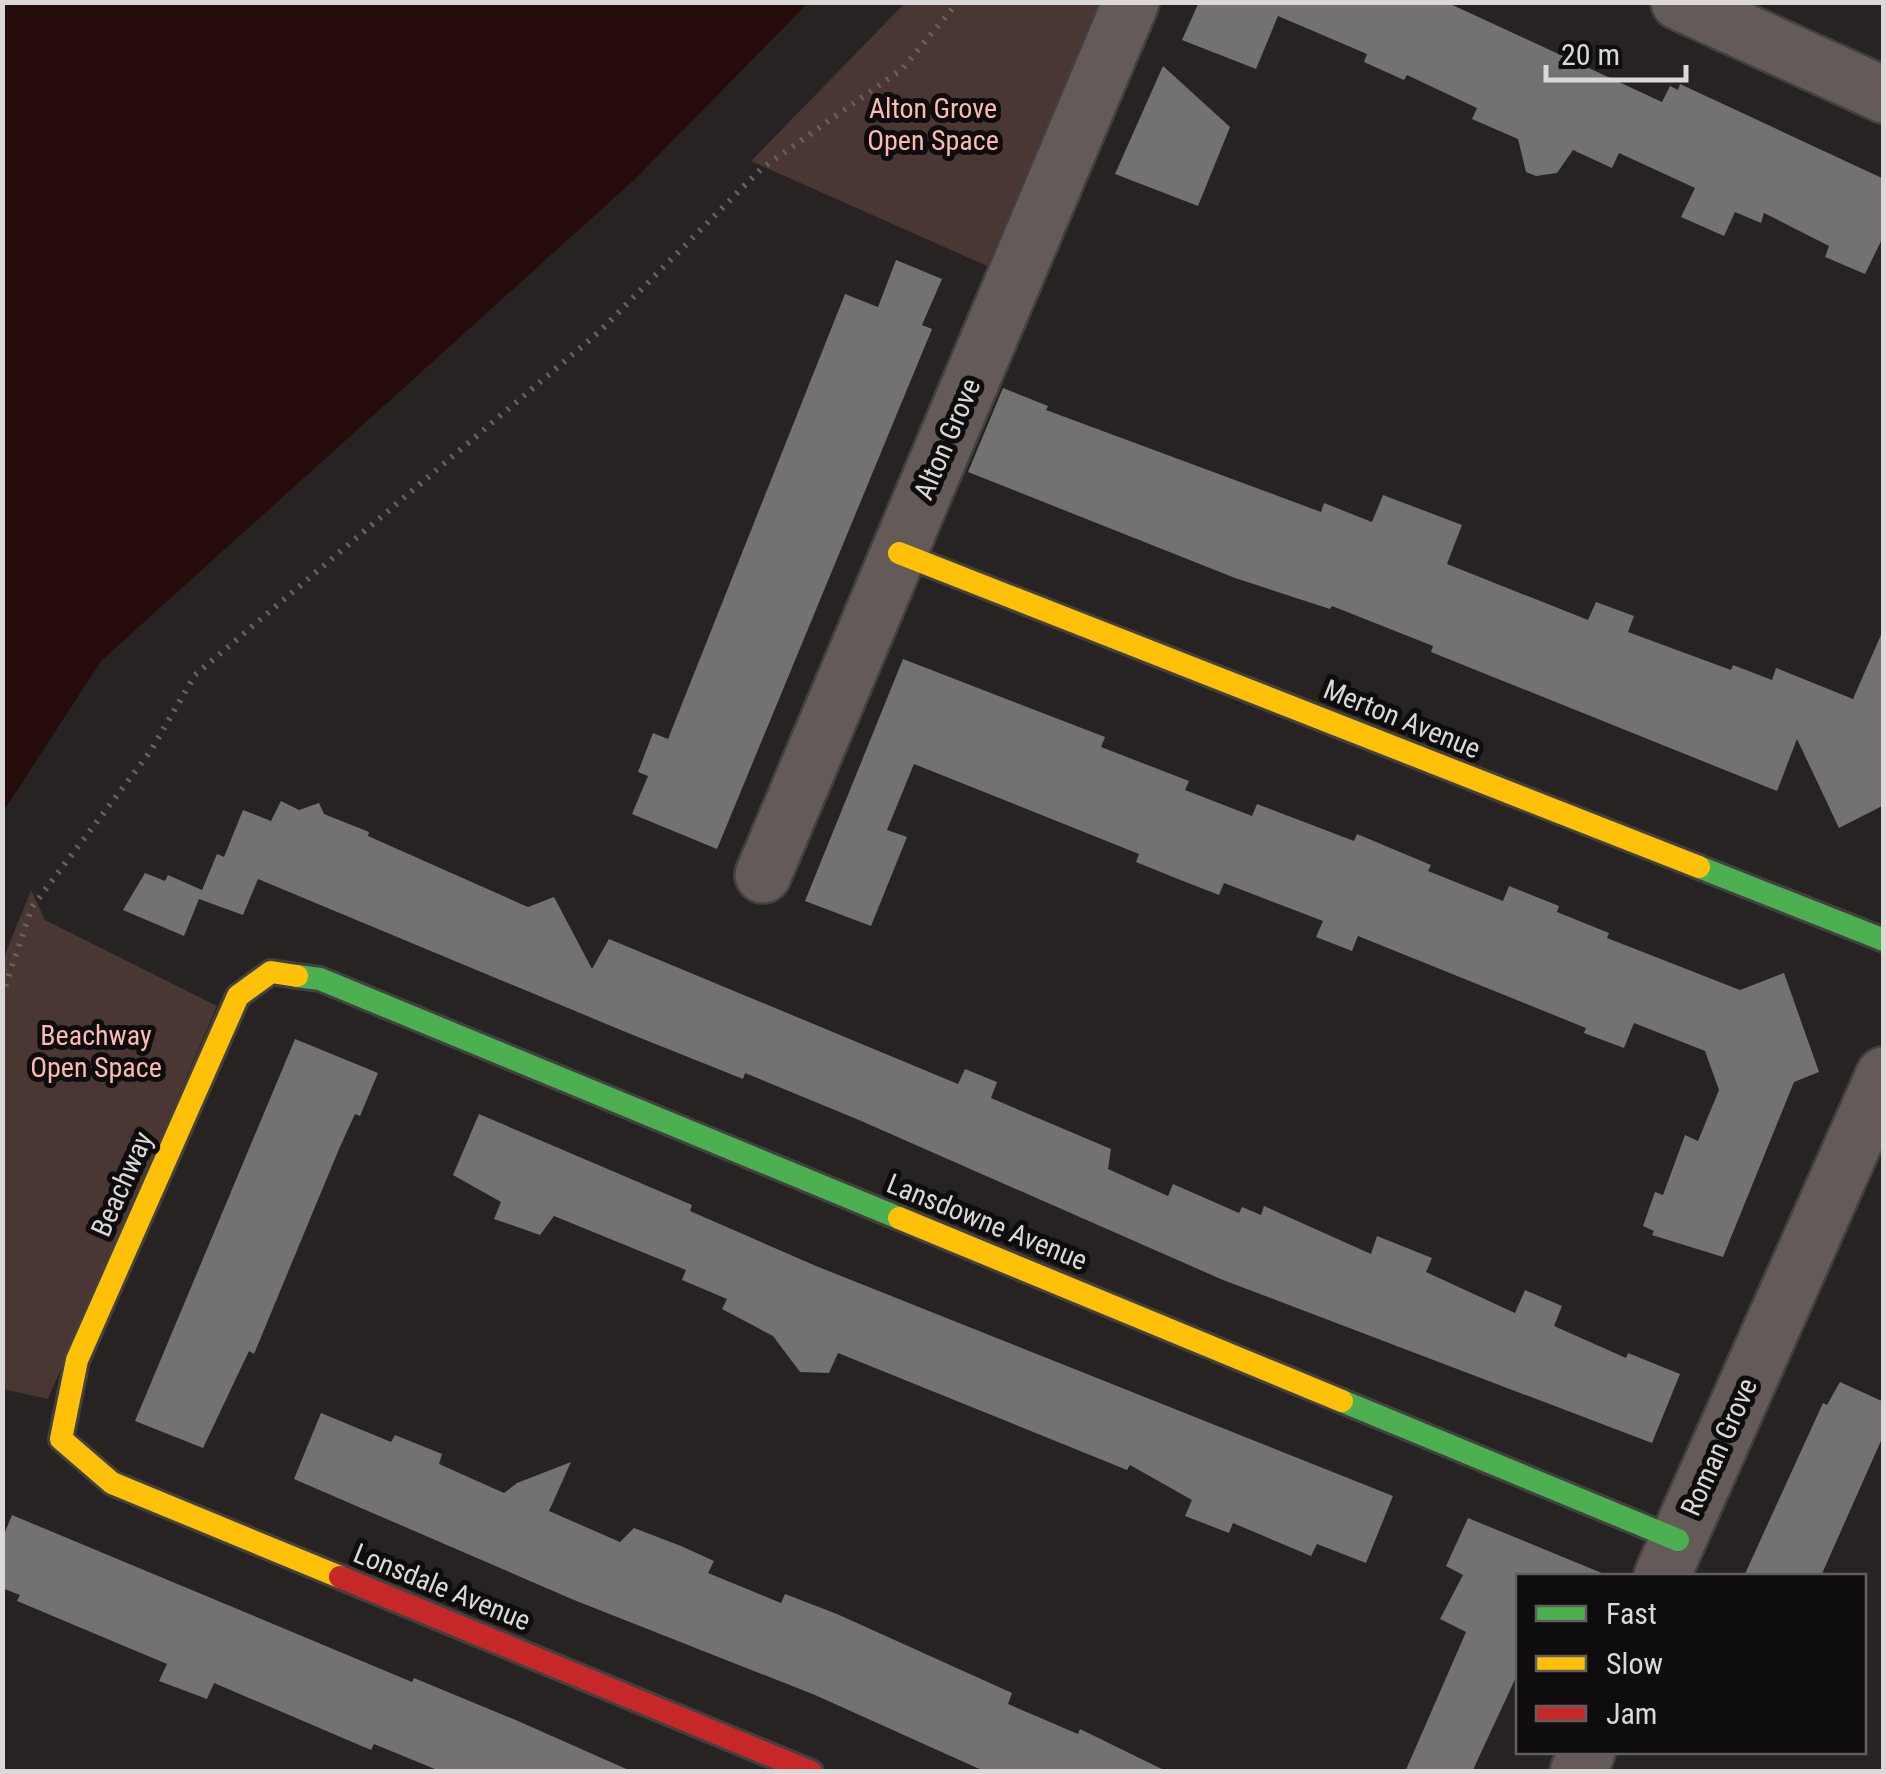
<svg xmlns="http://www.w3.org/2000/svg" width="1886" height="1774" font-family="'Roboto Condensed',sans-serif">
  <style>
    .green { fill: #4a3632 }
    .water { fill: #250c0a }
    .building { fill: #747271 }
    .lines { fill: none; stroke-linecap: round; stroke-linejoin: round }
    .street-casing { stroke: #424040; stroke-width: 60 }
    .fast-casing { stroke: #424040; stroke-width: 28 }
    .slow-casing { stroke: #424040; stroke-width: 28 }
    .jam-casing { stroke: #424040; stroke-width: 28 }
    .path { stroke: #67605e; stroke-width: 6; stroke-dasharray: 2.5 8; stroke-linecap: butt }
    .street { stroke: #645a58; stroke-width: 55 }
    .fast { stroke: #4caf50; stroke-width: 22 }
    .slow { stroke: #ffc107; stroke-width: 22 }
    .jam { stroke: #c62828; stroke-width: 22 }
    .labels { text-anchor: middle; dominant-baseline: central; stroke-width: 10; stroke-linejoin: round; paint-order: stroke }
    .park-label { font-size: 28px; fill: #fcbbb2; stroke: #0e0c0c }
    .street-label { font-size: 28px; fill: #dcd8d8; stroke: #0e0c0c }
  </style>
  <rect width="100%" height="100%" fill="#262322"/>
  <!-- green -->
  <g class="green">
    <polygon points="905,3 1100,3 987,266 751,161"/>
    <polygon points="31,890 45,920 217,1006 48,1399 3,1389 3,960"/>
  </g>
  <!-- water -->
  <polygon class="water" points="3,2 808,3 634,180 101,661 3,812"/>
  <!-- building -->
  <g class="building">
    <polygon points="1199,2 1446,2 1662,102 1670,86 1678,90 1680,84 1884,179 1884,235 1865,274 1825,257 1829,246 1764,213 1761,223 1735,212 1724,236 1681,217 1695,188 1619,153 1612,168 1573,150 1557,173 1536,176 1526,172 1518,139 1472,119 1477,108 1407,75 1404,80 1364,62 1367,54 1278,16 1256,69 1182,40"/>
    <polygon points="1163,66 1230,127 1198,206 1115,174"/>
    <polygon points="896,260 942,279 922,325 932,329 717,849 632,814 648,776 638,772 653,733 668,739 845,294 878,307"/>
    <polygon points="1003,388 1048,406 1046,410 1321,512 1324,503 1372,522 1383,495 1462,525 1447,564 1588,620 1596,602 1634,616 1628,632 1731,670 1733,665 1772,680 1776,668 1853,699 1884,628 1884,805 1839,828 1797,739 1777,791 1431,652 1433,646 1332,606 1330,609 1235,578 968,472"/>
    <polygon points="903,659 1105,737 1101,747 1189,781 1185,790 1252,816 1257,804 1354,841 1357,834 1431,865 1428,871 1503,901 1509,886 1559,906 1557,912 1609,933 1607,938 1740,990 1784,973 1819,1072 1794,1082 1723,1257 1652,1235 1654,1231 1643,1226 1655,1192 1663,1195 1685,1135 1698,1141 1719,1090 1705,1051 1634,1023 1624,1048 1584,1033 1586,1028 1358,936 1352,951 1316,937 1323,921 1224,883 1219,895 1178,879 1136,862 1139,854 914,764 887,830 907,837 871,926 805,901"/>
    <polygon points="281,801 299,810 319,803 324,814 369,832 368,836 528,907 554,897 592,969 609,939 958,1084 965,1069 997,1082 991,1098 1111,1149 1108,1169 1168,1196 1173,1184 1239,1213 1242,1207 1261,1215 1264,1206 1371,1254 1377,1236 1432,1258 1426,1272 1515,1313 1525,1290 1562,1306 1554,1326 1626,1358 1628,1353 1680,1374 1652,1443 1223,1280 859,1120 745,1073 743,1079 628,1033 258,879 243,915 199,899 184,936 123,910 145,873 165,881 168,875 202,890 217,854 224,857 243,810 271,821"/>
    <polygon points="295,1039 378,1073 360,1116 355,1114 339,1149 254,1354 249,1351 203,1448 135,1421"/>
    <polygon points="479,1114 692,1205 690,1211 816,1266 1393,1496 1366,1563 1317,1544 1311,1556 1233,1523 1229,1533 1185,1516 1192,1500 1130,1465 1127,1470 838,1353 829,1373 800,1372 773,1336 722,1309 727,1299 682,1280 686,1270 554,1216 540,1235 494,1219 501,1202 453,1175"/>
    <polygon points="1840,1382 1884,1402 1884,1434 1821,1576 1744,1576 1823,1403 1827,1405"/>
    <polygon points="321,1413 391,1442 395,1435 442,1454 439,1464 504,1493 517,1483 571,1462 549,1511 620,1542 634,1528 681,1546 714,1561 708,1573 781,1603 785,1594 837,1614 1012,1693 1008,1704 1078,1734 1080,1729 1168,1772 986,1772 815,1695 574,1600 294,1479"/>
    <polygon points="12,1515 412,1682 414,1678 518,1721 633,1772 442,1772 374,1744 371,1750 214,1683 207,1699 159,1681 167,1664 17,1601 20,1595 2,1588 2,1539"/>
    <polygon points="1468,1518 1609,1576 1518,1576 1518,1673 1472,1772 1405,1772 1466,1632 1440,1619 1463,1575 1446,1566"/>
  </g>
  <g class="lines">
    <defs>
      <g id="street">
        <polyline points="1679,2 1884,95"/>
        <polyline points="763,875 1131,2"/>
        <polyline points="1662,1576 1884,1075"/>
        <polyline points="1578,1772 1587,1752"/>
      </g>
      <g id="fast">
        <polyline points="1699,867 1884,940"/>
        <polyline points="297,976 320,979 899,1218"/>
        <polyline points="1342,1401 1678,1540"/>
      </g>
      <g id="slow">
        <polyline points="899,553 1699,867"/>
        <polyline points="297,976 271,972 238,996 77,1360 61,1439 112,1483 340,1577"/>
        <polyline points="899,1218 1342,1401"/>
      </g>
      <polyline id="jam" points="340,1577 811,1772"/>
    </defs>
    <!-- street casing -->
    <use href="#street" class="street-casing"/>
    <!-- fast casing -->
    <use href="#fast" class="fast-casing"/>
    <!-- slow casing -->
    <use href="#slow" class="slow-casing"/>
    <!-- jam casing -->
    <use href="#jam" class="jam-casing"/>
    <!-- path -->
    <polyline class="path" points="2,996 32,907 150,752 195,675 599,332 761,169 902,69 958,2"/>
    <!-- street -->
    <use href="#street" class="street"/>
    <!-- fast -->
    <use href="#fast" class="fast"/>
    <!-- slow -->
    <use href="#slow" class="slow"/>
    <!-- jam -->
    <use href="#jam" class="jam"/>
  </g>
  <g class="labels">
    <!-- park labels -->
    <g class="park-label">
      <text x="933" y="108">Alton Grove<tspan x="933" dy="32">Open Space</tspan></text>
      <text x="96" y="1035">Beachway<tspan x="96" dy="32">Open Space</tspan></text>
    </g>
    <!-- street labels -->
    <g class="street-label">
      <text transform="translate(947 439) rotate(-67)">Alton Grove</text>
      <text transform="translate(1402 719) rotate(22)">Merton Avenue</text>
      <text transform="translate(122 1184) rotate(-66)">Beachway</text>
      <text transform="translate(987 1222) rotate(22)">Lansdowne Avenue</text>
      <text transform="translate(1719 1447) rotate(-66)">Roman Grove</text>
      <text transform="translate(442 1587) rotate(22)">Lonsdale Avenue</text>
    </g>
  </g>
  <!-- border -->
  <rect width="1886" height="1774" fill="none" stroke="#dcd8d8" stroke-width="10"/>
  <!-- legend -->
  <rect x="1516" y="1574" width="350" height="180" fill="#0e0c0c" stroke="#605e5e" stroke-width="2.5"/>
  <rect x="1536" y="1606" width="50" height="15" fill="#4caf50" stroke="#605e5e" stroke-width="2.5"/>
  <text x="1606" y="1624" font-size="30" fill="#dcd8d8">Fast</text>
  <rect x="1536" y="1656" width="50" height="15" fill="#ffc107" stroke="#605e5e" stroke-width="2.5"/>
  <text x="1606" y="1674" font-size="30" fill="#dcd8d8">Slow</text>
  <rect x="1536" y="1706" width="50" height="15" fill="#c62828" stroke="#605e5e" stroke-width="2.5"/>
  <text x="1606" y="1724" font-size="30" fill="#dcd8d8">Jam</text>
  <!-- scale -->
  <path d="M1546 65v15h140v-15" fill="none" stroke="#dcd8d8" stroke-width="5"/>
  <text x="1561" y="65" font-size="30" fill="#dcd8d8" stroke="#0e0c0c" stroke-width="8" paint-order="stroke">20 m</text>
</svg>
